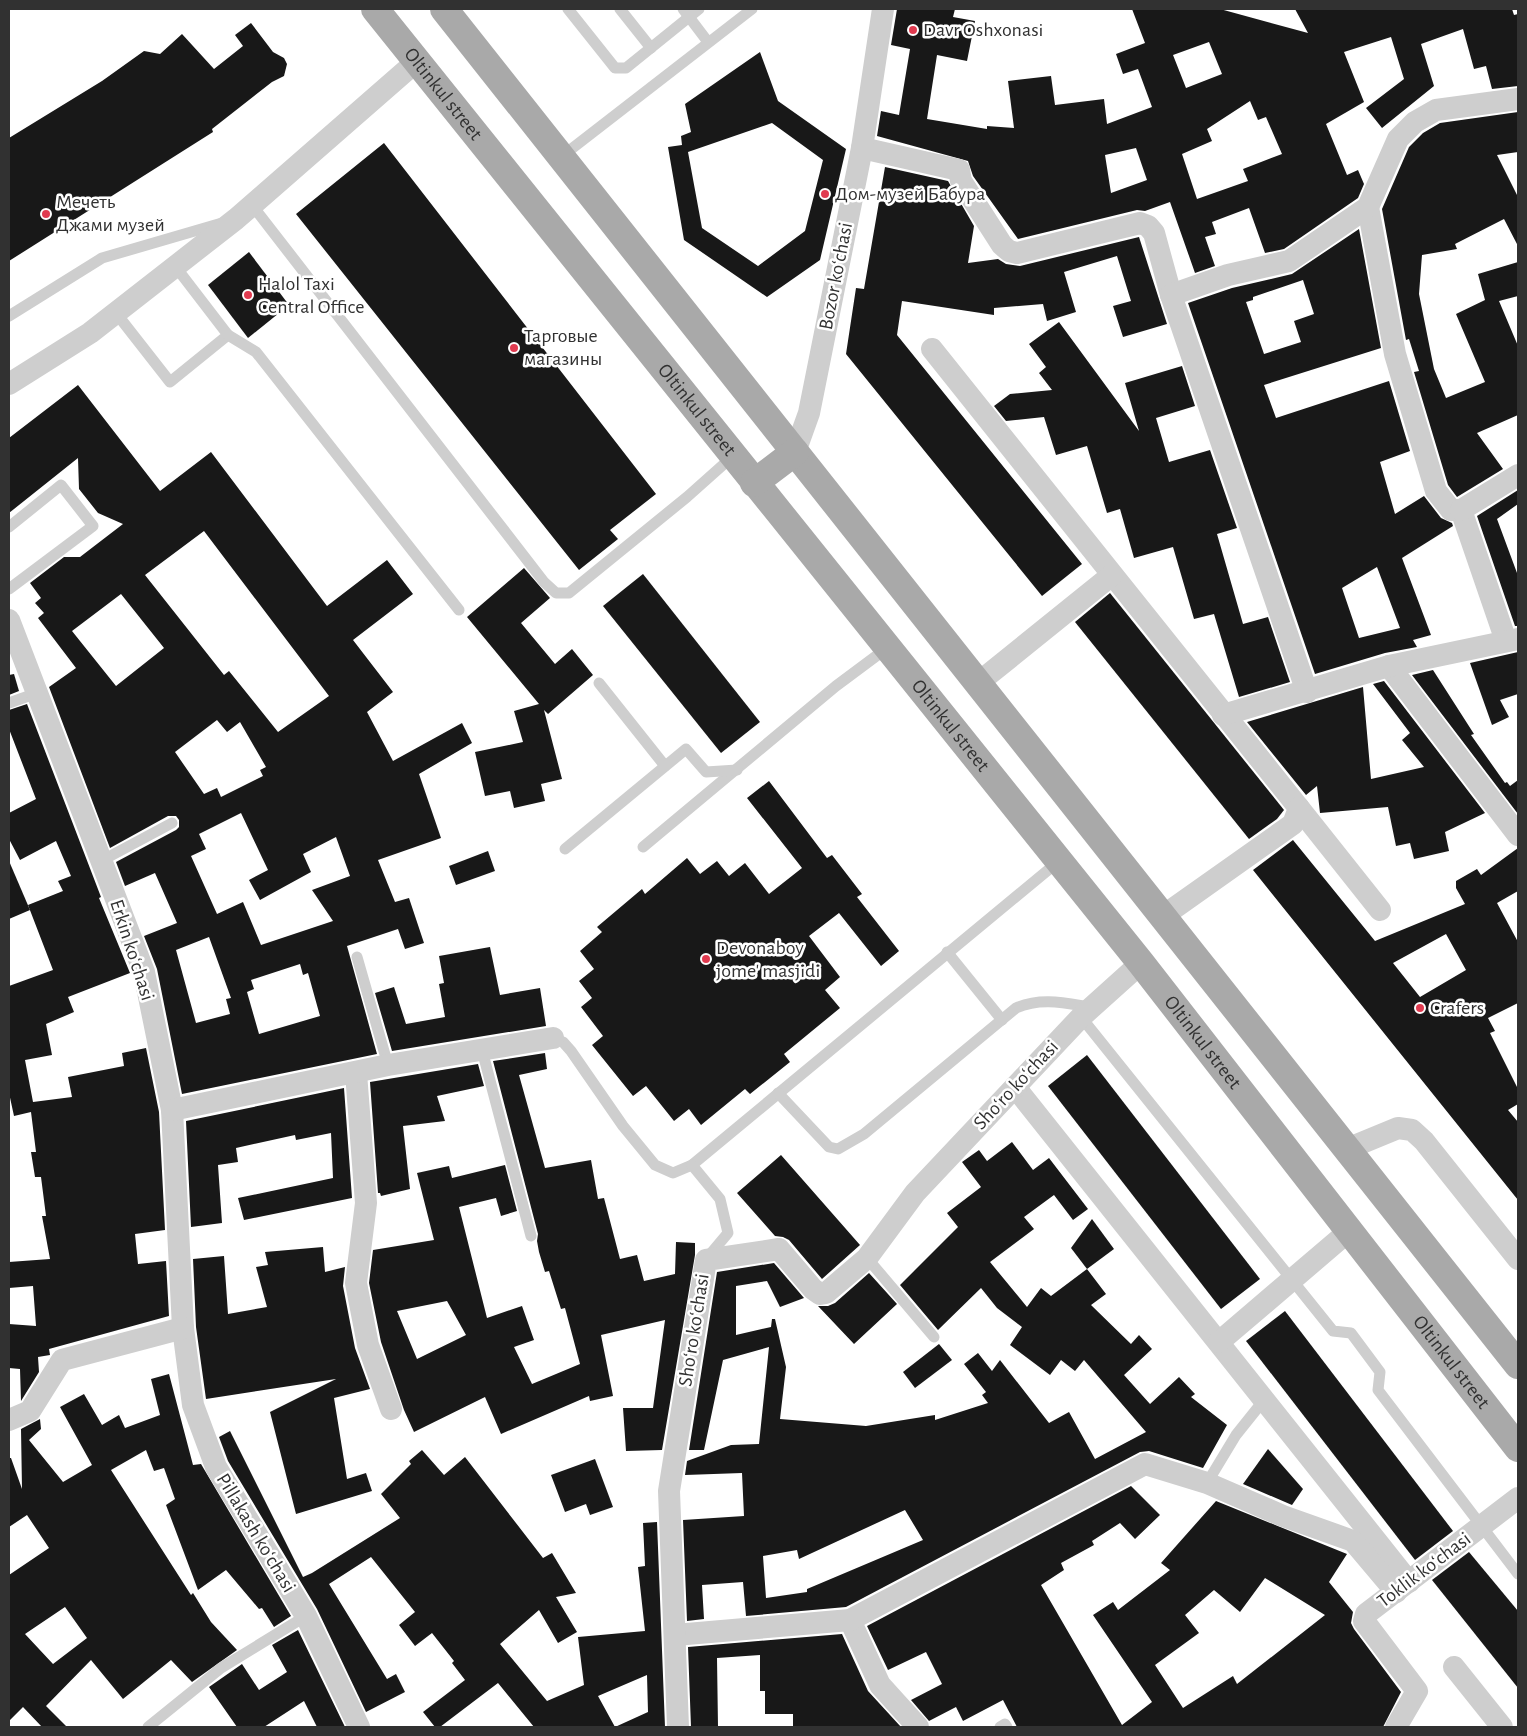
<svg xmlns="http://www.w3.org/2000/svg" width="1527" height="1736" font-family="'Alegreya Sans',sans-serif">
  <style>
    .building { fill: #181818; fill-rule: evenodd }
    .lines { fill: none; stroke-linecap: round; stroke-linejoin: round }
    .service { stroke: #cecece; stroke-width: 11 }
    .minor { stroke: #cecece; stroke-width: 22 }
    .primary { stroke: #a9a9a9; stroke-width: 28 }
    .poi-dot { fill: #e03a4f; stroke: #fff; stroke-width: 2 }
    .labels { text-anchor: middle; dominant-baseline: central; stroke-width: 5; stroke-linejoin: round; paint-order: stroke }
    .poi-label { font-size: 20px; fill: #313131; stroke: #fff; text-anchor: start }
    .street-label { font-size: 20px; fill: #313131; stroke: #fff }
  </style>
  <rect width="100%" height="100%" fill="#fff"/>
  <!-- building -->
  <g class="building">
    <path d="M897,9h58l-2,8 22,4 -8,40 -30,-6 -10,64 60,10v-3l27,2 -6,-47 43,-5 4,29 49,-6 3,25 45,-17 -14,-38 -15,5 -7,-20 29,-11 -13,-34h88l88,24 -13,-24h217l2,6 4,-1v72l-26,3 -6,-23 -12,3 -11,-40 -42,15 13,42 -52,42 -16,-20 38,-29 -13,-42 -47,15 20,50 -38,22 21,51 11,-5 6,14 -6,14 -74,51 -19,4 -16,-45 -37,14 4,12 -11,3 10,29 -20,7 -25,-71 -25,9 -8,-1 -119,29 -45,-63 -5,-15 -91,-25 4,-25 18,4 11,-66 -19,-4zM1209,42l13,32 -36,14 -13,-33zM1250,101l8,19 8,-3 16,37 -39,15 5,12 -51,18 -15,-45 30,-13 -5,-12zM1136,148l11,32 -36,13 -6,-38z"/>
    <polygon points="251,23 273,52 284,58 287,64 284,76 272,82 212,129 213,132 9,261 9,138 102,81 144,51 160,54 182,34 214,69 243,46 235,35"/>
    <path d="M760,52l18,49 68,48 -26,111 -53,37 -83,-57 -16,-93 14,-2 -1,-9 10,-4 -6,-28zM772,123l51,37 -18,71 -47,35 -56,-38 -14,-76z"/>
    <polygon points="1518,112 1518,152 1497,155 1518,197 1518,246 1504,219 1455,244 1457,249 1422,255 1419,294 1434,369 1446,398 1485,382 1456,314 1485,300 1478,274 1518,262 1518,296 1499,301 1518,346 1518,415 1477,433 1503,469 1457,497 1448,485 1414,372 1419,371 1409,339 1406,340 1382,209 1409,147 1423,133 1440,123"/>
    <polygon points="384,143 656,494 610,530 618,539 579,570 296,214"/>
    <polygon points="885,167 948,181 974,226 968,263 998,259 1006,264 1020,266 1139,237 1167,324 1123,337 1113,306 1131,301 1117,256 1064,272 1076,312 1047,321 1043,304 994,308 994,315 902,301 897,335 1082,564 1042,596 846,354 856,288 864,289"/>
    <path d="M1359,229l22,119 -117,37 12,33 113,-37 21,70 -30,11 15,52 29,-18 17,22 11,5 1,3 -51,32 29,77 -18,5 4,7 -32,6 -70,21 -127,-371 44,-15 60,-14zM1303,280l11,34 -20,7 7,21 -37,12 -18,-52 7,-2v-3zM1377,567l23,61 -41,10 -17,-50z"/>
    <polygon points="249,252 289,305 248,338 208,285"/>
    <polygon points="1059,322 1139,431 1125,383 1182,366 1195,406 1156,418 1169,462 1210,450 1237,528 1217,534 1243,624 1268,617 1290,682 1239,697 1214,614 1194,619 1173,547 1134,558 1120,509 1107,513 1087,446 1056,455 1044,417 1006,421 994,406 1010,394 1052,390 1039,373 1046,367 1029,344"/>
    <path d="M78,385l82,106 51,-39 116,154 60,-46 26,34 -60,46 40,52 -26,20 26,49 69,-38 10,20 -53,31 22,64 -63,22 17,42 14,-4 15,45 -19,6 -7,-20 -51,17 30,108 -195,40 -25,-125 -13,-33 33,-13 -22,-50 -30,13 -9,-24 60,-32 3,-3v-7l-3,-4h-8l-58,32 -61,-161 27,-19 -38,-50 6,-5 -9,-10 6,-5 -11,-15 34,-26h16l43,-33 -25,-11 -19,-24 -1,-31 -69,55v-75zM204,531l125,165 -51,36 -49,-61 -5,4 -79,-100zM121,594l43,54 -48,38 -44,-55zM217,720l10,12 13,-10 26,45 -6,3 3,6 -42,21 -4,-9 -13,6 -29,-42zM241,813l27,57 -19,10 11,20 51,-28 -8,-18 33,-17 14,39 -38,14 21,31 -72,24 -18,-43 -26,12 -26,-58 15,-7 -7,-15zM209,937l22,61 -5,1 4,15 -34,9 -20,-73zM300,964l3,11 5,-2 12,43 -61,18 -12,-42 7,-3 -3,-9z"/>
    <polygon points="1518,490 1518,504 1497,519 1517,573 1518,573 1518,626 1515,626 1477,516"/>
    <polygon points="524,568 550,598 521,623 555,664 572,649 593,675 548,714 544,710 562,779 541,784 545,801 514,808 510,791 485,796 475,752 523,742 514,711 539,704 467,617"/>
    <polygon points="643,574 760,722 721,753 603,606"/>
    <polygon points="1110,593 1284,810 1277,819 1249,839 1075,622"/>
    <polygon points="1518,652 1518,694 1500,700 1509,717 1492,725 1470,663"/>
    <polygon points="1433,670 1474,734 1471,735 1505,783 1507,782 1510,786 1518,780 1518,814 1412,675"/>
    <polygon points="14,674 19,691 9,695 9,675"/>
    <polygon points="1384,681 1485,813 1445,832 1449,851 1414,859 1410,843 1396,846 1388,807 1320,813 1317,786 1306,795 1247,722 1363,687 1371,779 1424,767 1402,740 1410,733 1373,684"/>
    <polygon points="27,704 101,897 99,898 130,973 68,997 74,1012 46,1024 52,1055 25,1060 33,1102 72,1097 68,1077 124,1066 122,1053 146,1048 159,1112 165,1230 135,1234 138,1264 166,1261 169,1316 49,1349 50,1355 38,1357 39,1372 21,1401 20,1369 9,1368 9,1324 36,1326 33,1286 9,1288 9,1262 50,1259 42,1216 46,1216 41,1177 35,1177 31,1152 36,1152 31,1112 14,1116 9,1093 9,986 53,970 28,905 63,891 58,881 71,876 56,841 20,860 9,839 9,813 36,799 9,729 9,710"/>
    <polygon points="769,781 827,858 832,855 862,894 857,897 899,951 881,966 839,913 809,936 840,977 825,990 840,1008 784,1054 790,1062 750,1094 745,1089 701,1125 689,1109 674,1121 646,1086 633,1096 592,1045 603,1036 581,1007 592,998 579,981 594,969 580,951 602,932 597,927 642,889 645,894 687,858 700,874 717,861 729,876 745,863 769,894 802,868 747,798"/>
    <path d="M1293,840l82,101 90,-37 -9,-16v-7l21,-12 4,6 37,-27v43l-21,12 21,39v61l-30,15 7,13 -5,2 28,56v15l-10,6 10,12v78l-265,-330zM1446,934l20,36 -46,27 -27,-34z"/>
    <polygon points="488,851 495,871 456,885 449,866"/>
    <polygon points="9,861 30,910 9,919"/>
    <polygon points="490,947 500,995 540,988 546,1026 392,1051 375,993 394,987 406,1024 445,1017 439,984 444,983 439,956"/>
    <path d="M545,1053l2,16 -28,6 26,93 46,-8 7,39 6,-1 16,61 17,-4 7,26 31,-7 1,-32 19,1v12l-33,195 -36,1 -3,-43h30l12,-88 -64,15 12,61 -23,5 -1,-5 -88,38 -16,-37 -71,35 -10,-22 -23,-68 -12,-59 4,-33 61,-10 -17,-67 32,-7 3,12 53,-13 12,46 -16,5 -5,-18 -37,9 28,111 35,-12 12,34 -20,7 18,37 48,-20 -15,-56 -4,1 -12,-38 -4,1 -6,-20 -2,-11 1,-7 -45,-173zM447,1301l19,34 -49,24 -20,-48z"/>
    <polygon points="1087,1055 1260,1279 1221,1309 1048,1086"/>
    <polygon points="478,1064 484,1086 437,1096 445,1121 403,1126 410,1189 381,1196 380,1193 378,1193 370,1082"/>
    <polygon points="344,1088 352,1198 244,1220 238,1198 333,1178 331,1133 296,1140 295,1135 236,1148 238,1162 218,1165 222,1223 191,1227 186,1121"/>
    <path d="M1012,1142l21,28 16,-12 39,51 -15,11 -19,-25 -30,22 10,12 -44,33 37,45 14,-19 10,8 36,-27 19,25 -15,11 40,39 8,-9 13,14 -28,26 26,29 29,-27 16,17 -4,3 36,28 -24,43 -54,-17 -9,1 -294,155 -100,9 -3,-34 -41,3 2,34 -17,2 -4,-101 61,-4 -2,-43 -57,2 2,-14 44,-16 28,-1 10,-97 -46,13 -19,90h-15l28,-178 57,-9 30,35 -24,9 -13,-26 -31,5v49l35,-8 1,-8h3l11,48 -6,52 86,7 69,-11v5l53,-17 -6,-8 4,-3 -22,-28 14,-11 14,18 8,-11 49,63 20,-11 26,47 51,-27 -62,-72 -9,11 -14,-11 -11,15 -40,-30 12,-18 -25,-19 -16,-20 -43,42 -38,-45 58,-58 -11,-14 34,-26 -19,-25 17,-12 8,11zM905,1510l18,30 -116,49v3l-41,6 -3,-42 34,-6 2,9z"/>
    <polygon points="781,1155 860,1245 822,1279 789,1240 783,1237 775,1236 737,1193"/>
    <polygon points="1092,1219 1114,1249 1087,1269 1071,1248"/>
    <polygon points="323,1247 325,1272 345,1267 343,1286 355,1348 370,1389 334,1398 347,1479 366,1473 372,1491 296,1514 270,1412 336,1379 206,1399 196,1327 193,1259 224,1256 228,1314 267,1307 256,1267 268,1265 265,1252"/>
    <polygon points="869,1273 897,1304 854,1344 818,1306 828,1306 835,1303"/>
    <polygon points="1285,1311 1453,1531 1415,1560 1246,1341"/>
    <polygon points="939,1344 952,1360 915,1388 903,1372"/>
    <path d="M169,1374l24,91 8,-1 90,152 -17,11 -12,-19 -3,1 -33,-39 -28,20 -32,-85 9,-6 -11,-31 -10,3 -8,-21 -35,20 80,125 2,-2 18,29 26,28 -45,32 -21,-22 -48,39 -32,-39 -45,46 21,21h-25l-19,-20 -14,14v-146l40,-27 -22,-33 -18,12v-69h2l11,31 -1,-60 19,-10 1,10 -12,11 34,42 29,-17 -32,-58 24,-13 18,31 17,-10 6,13 35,-13 -9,-36zM65,1607l22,31 -34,26 -28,-30z"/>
    <path d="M230,1431l73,146 9,-4 88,-55 -19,-24 30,-30 -2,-3 13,-11 22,25 21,-18 78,101 9,-5 24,40 -20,4 21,35 -19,11 -19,-33 -39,34 47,57 37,-16 -6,-48 67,-6 -7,-64 7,-1 -2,-43 14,-1 8,205h-131l-36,-44 -58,44h-5l-12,-15 42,-32 -13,-17 2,-2 -22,-28 -17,13 -16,-21 16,-13 -44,-55 -42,27 58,95 9,-5 9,18 -39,20 -49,-103 -89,-148 -9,-24zM647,1675l1,37 -33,15 -17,-31z"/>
    <polygon points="1268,1449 1303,1489 1292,1505 1243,1484"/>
    <polygon points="595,1459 613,1507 590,1515 586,1504 565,1512 551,1475"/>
    <path d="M1131,1486l29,29 -25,24 -15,-16 -28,18 2,4 -33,18 3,7 -23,15 81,140 30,-23 -59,-87 20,-13 5,8 52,-40 -9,-7 55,-62 131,53 -18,28 24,30 -2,11 3,6 47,63 -18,35h-366l-14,-27 -40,21 -7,-14 -27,14 -18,-21 31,-16 -16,-32 -38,18 -21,-44zM1265,1578l60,37 -88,69 -4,-8 -50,32 -28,-43 44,-32 -14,-18 29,-25 26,22z"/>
    <polygon points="1469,1552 1518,1611 1518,1688 1432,1580"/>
    <polygon points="298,1630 345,1727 317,1727 304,1701 264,1727 237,1727 209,1687 242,1664 259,1690 287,1672 272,1645"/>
    <polygon points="842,1634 868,1691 901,1727 793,1727 793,1714 765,1714 765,1691 760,1691 760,1655 717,1658 718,1727 691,1727 688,1647"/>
  </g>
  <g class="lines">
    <!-- service -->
    <g class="service">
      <polyline points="568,9 615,68 626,68 699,9"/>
      <polyline points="620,9 651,48"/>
      <polyline points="683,9 708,42"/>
      <polyline points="561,157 752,9"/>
      <polyline points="252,205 544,582 556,593 569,593 687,497 733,456"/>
      <polyline points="116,313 170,382 228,335 175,266"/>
      <polyline points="9,316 102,258 222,223"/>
      <polyline points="228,335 256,352 459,610"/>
      <polyline points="9,527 61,485 93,526 9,589"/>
      <polyline points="599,683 665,766"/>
      <polyline points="9,703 37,693"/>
      <polyline points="643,847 836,686 887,648"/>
      <polyline points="565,849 686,749 706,772 737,770"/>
      <polyline points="101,861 172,823"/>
      <polyline points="947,952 1002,1020"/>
      <polyline points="357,957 388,1065"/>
      <polyline points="1081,1017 1333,1331 1351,1333 1380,1372 1378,1390 1518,1574"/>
      <polyline points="553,1038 563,1042 571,1051 623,1126 655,1165 673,1173 692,1165 1059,861"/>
      <polyline points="482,1050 531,1236"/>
      <path d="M778,1093l51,54 9,2 26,-15 152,-126c25,-11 49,-5 74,-1"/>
      <polyline points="692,1165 720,1199 728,1233 707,1258"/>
      <polyline points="867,1258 934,1337"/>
      <polyline points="1207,1483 1236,1435 1264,1400"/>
      <polyline points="148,1727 221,1668 306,1616"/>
      <polyline points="1000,1727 1005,1724 1007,1727"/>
    </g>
    <!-- minor -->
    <g class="minor">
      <polyline points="862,148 959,170 961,181 1002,245 1009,251 1017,253 1140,223 1148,226 1154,233 1171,295"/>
      <polyline points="1368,207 1395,354 1436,491 1451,510 1461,510 1506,641"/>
      <polyline points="932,349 1299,808 1293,824 1163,916"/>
      <polyline points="9,384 90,333 236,219 417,61"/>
      <polyline points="795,452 809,413 862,148 883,9"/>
      <polyline points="1461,510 1518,475"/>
      <polyline points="9,620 144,972 172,1110 183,1328 193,1405 216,1467 306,1616 359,1727"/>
      <polyline points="1389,666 1518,835"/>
      <polyline points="978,683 1112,575"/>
      <polyline points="1307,692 1171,295 1228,275 1289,261 1368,207 1398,139 1415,122 1436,110 1518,99"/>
      <polyline points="1223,715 1389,666 1518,639"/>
      <polyline points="1299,808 1380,910"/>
      <polyline points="356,1073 366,1203 356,1283 368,1345 391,1409"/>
      <polyline points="1015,1087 1409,1582"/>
      <polyline points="172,1110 388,1065 553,1038"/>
      <polyline points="1347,1149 1398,1128 1412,1130 1424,1141 1518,1259"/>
      <polyline points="1219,1342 1349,1231"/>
      <polyline points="9,1420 30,1411 62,1360 183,1328"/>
      <polyline points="850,1620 880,1685 918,1727"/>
      <polyline points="675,1635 850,1620 1145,1464 1207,1483 1283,1516 1353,1541 1396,1592"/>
      <polyline points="1454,1667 1502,1727"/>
      <polyline points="678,1727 669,1491 706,1260 779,1249 813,1289 820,1294 826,1293 867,1258 915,1193 1081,1017 1141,963"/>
      <polyline points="1396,1727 1417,1691 1364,1621 1366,1614 1518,1498"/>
    </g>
    <!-- primary -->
    <g class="primary">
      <path id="s1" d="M375,9l766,954 377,485"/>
      <polyline points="444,9 1518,1365"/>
      <polyline points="754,483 795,452"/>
    </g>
  </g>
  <!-- markers -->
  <g class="poi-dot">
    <circle cx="913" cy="30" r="5"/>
    <circle cx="825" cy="194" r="5"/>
    <circle cx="46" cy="214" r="5"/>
    <circle cx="248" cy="295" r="5"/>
    <circle cx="514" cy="348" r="5"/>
    <circle cx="706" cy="959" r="5"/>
    <circle cx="1420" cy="1008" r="5"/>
  </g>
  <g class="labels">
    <!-- poi labels -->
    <g class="poi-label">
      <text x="923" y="30">Davr Oshxonasi</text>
      <text x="835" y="194">Дом-музей Бабура</text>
      <text x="56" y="202">Мечеть<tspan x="56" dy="23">Джами музей</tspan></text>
      <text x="258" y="284">Halol Taxi<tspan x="258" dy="23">Central Office</tspan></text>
      <text x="524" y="336">Тарговые<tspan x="524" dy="23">магазины</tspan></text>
      <text x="716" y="948">Devonaboy<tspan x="716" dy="23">jome' masjidi</tspan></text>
      <text x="1430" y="1008">Crafers</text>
    </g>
    <!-- street labels -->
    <g class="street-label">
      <text stroke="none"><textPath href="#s1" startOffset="109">Oltinkul street</textPath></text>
      <text transform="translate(836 276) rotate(-79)">Bozor koʻchasi</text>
      <text stroke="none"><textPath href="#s1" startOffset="514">Oltinkul street</textPath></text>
      <text stroke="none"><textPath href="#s1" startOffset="919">Oltinkul street</textPath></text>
      <text transform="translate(132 950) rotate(72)">Erkin koʻchasi</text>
      <text stroke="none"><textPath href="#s1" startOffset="1324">Oltinkul street</textPath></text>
      <text transform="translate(1016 1085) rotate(-47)">Shoʻro koʻchasi</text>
      <text transform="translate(694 1330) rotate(-81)">Shoʻro koʻchasi</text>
      <text stroke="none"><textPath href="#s1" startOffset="1729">Oltinkul street</textPath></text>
      <text transform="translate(256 1533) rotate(59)">Pillakash koʻchasi</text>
      <text transform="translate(1424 1570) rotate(-37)">Toklik koʻchasi</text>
    </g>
  </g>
  <!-- border -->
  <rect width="1527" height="1736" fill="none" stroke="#313131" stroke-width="20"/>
</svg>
